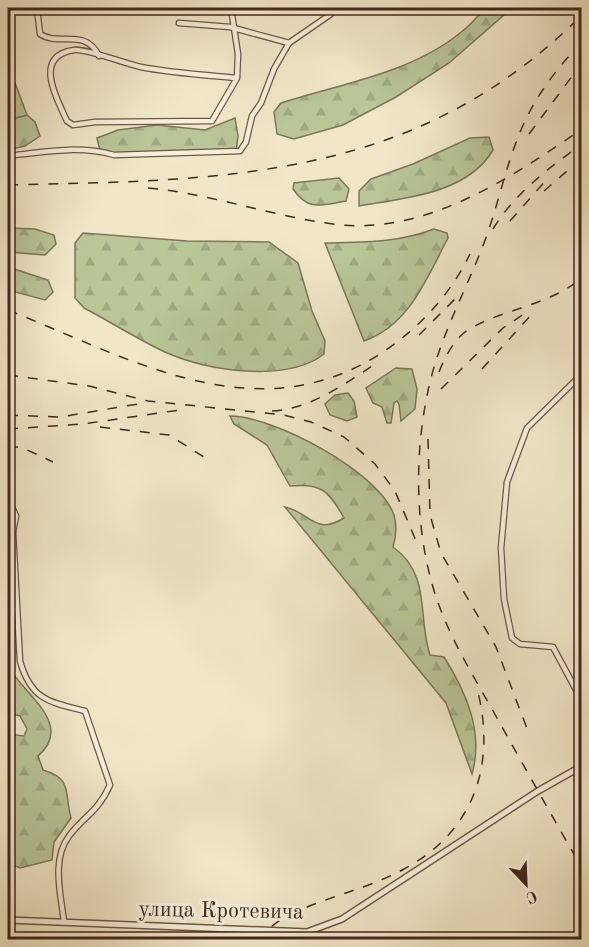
<svg xmlns="http://www.w3.org/2000/svg" width="589" height="947" font-family="'Old Standard TT',serif">
  <style>
    .forest { fill: url(#forest-firs); stroke: #7c775a; stroke-width: 1.5 }
    .garden { fill: url(#garden-dots); stroke: #7c775a; stroke-width: 1.5 }
    .lines { fill: none; stroke-linecap: round; stroke-linejoin: round }
    .minor-casing { stroke: #6d5848; stroke-width: 7 }
    .tertiary-casing { stroke: #6d5848; stroke-width: 8 }
    .minor { stroke: #f6efdb; stroke-width: 4.5 }
    .tertiary { stroke: #f6efdb; stroke-width: 5 }
    .rail { stroke: #41281d; stroke-width: 1.5; stroke-dasharray: 10 10; stroke-linecap: butt }
    .labels { text-anchor: middle; dominant-baseline: central; stroke-width: 6; stroke-linejoin: round; paint-order: stroke }
    .street-label { font-size: 22px; fill: #41281d; stroke: #f6efdb }
  </style>
  <defs>
    <pattern id="forest-firs" width="22" height="20" patternUnits="userSpaceOnUse" patternTransform="scale(1.5)"><rect width="22" height="20" fill="#b8c698"/><path d="M5 1l3.5 6h-7zM16 11l3.5 6h-7z" fill="#9faa83"/></pattern>
    <pattern id="garden-dots" width="8" height="8" patternUnits="userSpaceOnUse" patternTransform="scale(1.5)"><rect width="8" height="8" fill="#b8c698"/><path d="M2 2h.1M6 6h.1" fill="none" stroke="#9faa83" stroke-width="1.8" stroke-linecap="round"/></pattern>
  </defs>
  <rect width="100%" height="100%" fill="#f1e7c8"/>
  <filter id="stains"><feTurbulence type="fractalNoise" baseFrequency=".00333" numOctaves="4"/><feColorMatrix values="0 0 0 0 .2 0 0 0 0 .09 0 0 0 0 .02 0 0 0 .5 -.17"/></filter>
  <radialGradient id="worn" r=".72"><stop offset=".6" stop-color="#630" stop-opacity="0"/><stop offset="1" stop-color="#630" stop-opacity=".3"/></radialGradient>
  <!-- forest -->
  <g class="forest">
    <path d="M486,8h26l-63,55 -53,34 -53,28 -49,14 -17,-5 -3,-22 7,-9c59,-19 130,-30 179,-70 10,-7 17,-17 26,-25z"/>
    <polygon points="27,115 35,122 40,136 25,146 8,150 8,120"/>
    <polygon points="235,118 238,136 236,152 114,155 100,151 97,138 118,130 157,125 205,130"/>
    <path d="M489,137l4,13c-26,44 -88,48 -134,56v-15l12,-12 42,-15 57,-26z"/>
    <path d="M339,178l10,11 -3,12c-25,4 -37,11 -53,-12l1,-6z"/>
    <polygon points="8,228 35,229 54,235 56,244 45,255 8,252"/>
    <path d="M434,229l13,4 1,5c-21,39 -38,87 -84,103l-39,-98c38,-1 73,0 109,-14z"/>
    <path d="M83,233l104,8 82,1 29,21 14,48 13,30 -1,13c-37,29 -118,17 -159,-2 -28,-13 -54,-30 -81,-44l-9,-10v-55z"/>
    <polygon points="8,267 48,280 53,292 45,300 8,290"/>
    <polygon points="396,368 412,369 417,389 415,409 401,421 399,404 397,401 394,403 391,423 387,423 382,407 373,403 366,388"/>
    <polygon points="348,393 354,401 357,417 347,421 330,415 325,404 335,395"/>
    <path d="M230,416c44,0 149,56 164,99 3,11 2,22 -1,32 39,28 24,70 37,108l14,2c22,35 40,75 28,117l-26,-71 -161,-196c26,6 30,29 59,11 -15,-27 -22,-35 -54,-32l-23,-41 -33,-21z"/>
    <path d="M8,666c15,28 67,58 30,90l5,14c30,9 21,22 28,48l-17,24 -2,18 -32,8 -12,-5v-129l16,2 3,-7 -7,-13 -12,-3z"/>
  </g>
  <!-- garden -->
  <polygon class="garden" points="8,64 27,115 8,120 8,63"/>
  <g class="lines">
    <defs>
      <g id="minor">
        <path d="M37,8l3,26c19,13 45,-7 59,22"/>
        <path d="M231,8l7,46 -1,24 -25,43 -117,1 -22,3 -6,-4c-10,-22 -35,-65 7,-71 11,-2 52,14 67,17 31,6 64,8 96,11"/>
        <path d="M438,8c15,2 30,7 44,0"/>
        <polyline points="179,23 230,27 289,43"/>
        <path d="M8,156c35,-4 71,-11 106,-1l126,-4 6,-9 6,-26 9,-13 13,-34 15,-26 42,-29 5,-6"/>
        <polyline points="582,374 527,428 507,482 501,548 504,599 512,638 520,644 553,647 582,701"/>
        <polyline points="8,498 16,516 13,532"/>
        <path d="M8,527l5,5 7,129c11,39 29,41 65,50l25,74c-12,27 -26,31 -41,51 -18,24 -8,59 -5,86"/>
      </g>
      <polyline id="tertiary" points="8,920 307,932 342,919 538,791 582,766"/>
    </defs>
    <!-- minor casing -->
    <use href="#minor" class="minor-casing"/>
    <!-- tertiary casing -->
    <use href="#tertiary" class="tertiary-casing"/>
    <!-- minor -->
    <use href="#minor" class="minor"/>
    <!-- tertiary -->
    <use href="#tertiary" class="tertiary"/>
    <!-- rail -->
    <g class="rail">
      <path d="M582,42c-28,29 -51,60 -65,98 -13,33 -20,69 -33,103 -19,50 -45,95 -56,148 -13,60 -13,129 3,189 13,50 41,93 66,138 28,50 56,100 85,150"/>
      <polyline points="529,134 582,63"/>
      <path d="M8,185c218,-5 407,-4 574,-170"/>
      <path d="M148,188c66,6 128,30 193,37 88,8 171,-48 241,-96"/>
      <polyline points="544,191 582,158"/>
      <polyline points="510,221 548,178"/>
      <path d="M493,229c21,-35 57,-62 89,-85"/>
      <path d="M8,310c121,48 249,125 375,42 37,-25 67,-57 87,-98"/>
      <polyline points="419,335 455,299"/>
      <polyline points="482,369 532,314"/>
      <path d="M439,372c6,-15 15,-33 29,-42 36,-22 78,-23 114,-52"/>
      <polyline points="8,375 89,386 148,401 284,415 311,422 344,437 375,464 395,491 419,548"/>
      <polyline points="441,389 503,328 524,314"/>
      <path d="M272,411c37,-2 70,-25 100,-45"/>
      <polyline points="8,415 60,417 144,403"/>
      <polyline points="100,427 169,435 207,459"/>
      <polyline points="8,429 83,424 180,410"/>
      <polyline points="428,439 430,515 441,553 496,647 528,731"/>
      <polyline points="8,446 23,448 53,462"/>
      <path d="M257,940c9,-8 18,-18 29,-23 37,-20 80,-27 118,-48 69,-37 92,-102 74,-177"/>
    </g>
  </g>
  <g class="labels">
    <!-- street labels -->
    <g class="street-label">
      <text transform="translate(221 911) rotate(1)">улица Кротевича</text>
    </g>
  </g>
  <!-- margin -->
  <rect width="589" height="947" fill="none" stroke="#f1e7c8" stroke-width="30"/>
  <rect x="9" y="9" width="571" height="929" fill="none" stroke="#41281d" stroke-width="3"/>
  <rect x="15" y="15" width="559" height="917" fill="none" stroke="#41281d" stroke-width="1.5"/>
  <!-- north arrow -->
  <g transform="translate(526 884) rotate(157)" stroke="#f6efdb" stroke-width="4.5" paint-order="stroke">
  <path d="M0-4.5L10 22L0 15L-10 22Z" fill="#41281d"/>
  <text y="-9" font-size="16" font-weight="bold" text-anchor="middle" fill="#41281d">С</text>
  </g>
  <rect width="100%" height="100%" filter="url(#stains)"/>
  <rect width="100%" height="100%" fill="url(#worn)"/>
</svg>
